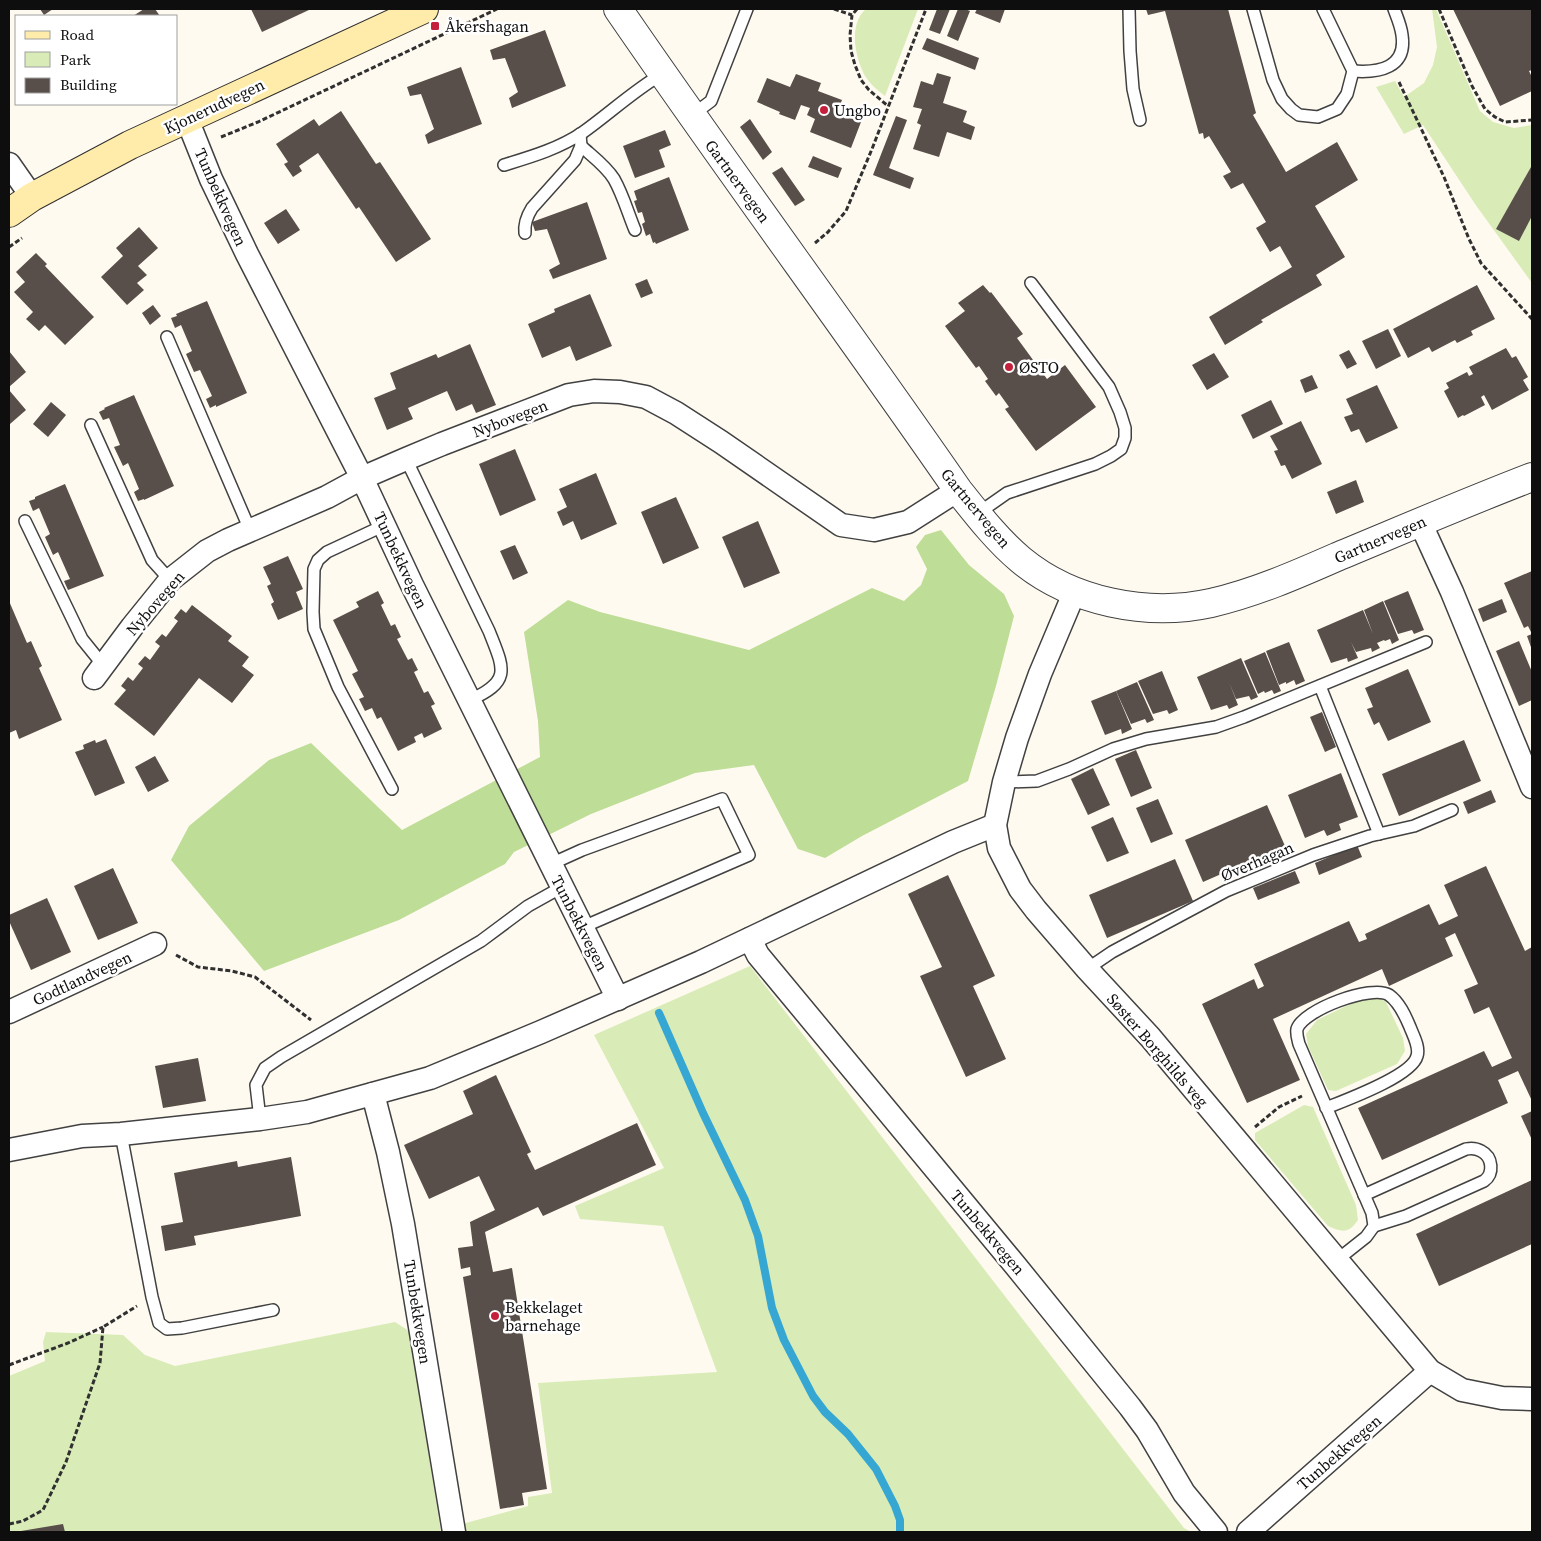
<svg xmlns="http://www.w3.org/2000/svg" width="1541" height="1541" font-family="'Source Serif 4',serif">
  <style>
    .green { fill: #d9ecb7 }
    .forest { fill: #bedd96 }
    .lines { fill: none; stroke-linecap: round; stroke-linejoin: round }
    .stream { stroke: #36a7d3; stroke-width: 8 }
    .building { fill: #584e4a }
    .service-casing { stroke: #414141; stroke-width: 14 }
    .minor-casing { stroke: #414141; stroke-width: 25 }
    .tertiary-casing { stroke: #414141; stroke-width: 30 }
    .secondary-casing { stroke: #303030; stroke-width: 30 }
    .path { stroke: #303030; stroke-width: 3; stroke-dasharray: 5 2.5; stroke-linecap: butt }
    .service { stroke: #fff; stroke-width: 11 }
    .minor { stroke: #fff; stroke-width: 22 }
    .tertiary { stroke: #fff; stroke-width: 28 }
    .secondary { stroke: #ffecab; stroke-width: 28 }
    .poi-dot { fill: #c5203b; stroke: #fff; stroke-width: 2 }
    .labels { text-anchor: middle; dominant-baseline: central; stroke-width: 5; stroke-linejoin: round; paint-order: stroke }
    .poi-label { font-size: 16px; fill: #0e0e0e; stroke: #fff; text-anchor: start }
    .street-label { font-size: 16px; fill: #0e0e0e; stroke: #fff }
  </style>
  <rect width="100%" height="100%" fill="#fffaf0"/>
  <!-- green -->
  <g class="green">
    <path d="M866,9h52l-33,87c-8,-6 -15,-12 -20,-20 -10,-18 -17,-52 1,-67z"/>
    <polygon points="1432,9 1436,9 1480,111 1493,122 1514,128 1532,125 1532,283 1475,204 1423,125 1404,134 1376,87 1395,81 1404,97 1424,83 1433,65 1437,47"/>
    <polygon points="750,966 1184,1528 1191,1532 463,1532 462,1524 528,1506 528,1497 552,1493 538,1383 717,1372 663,1226 580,1219 575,1206 664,1168 594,1035"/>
    <polygon points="1370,997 1385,1000 1403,1038 1405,1051 1397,1064 1336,1091 1328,1090 1308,1046 1306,1034 1317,1020 1346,1006"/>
    <path d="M1304,1105l9,2 43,98 2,15c-9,13 -15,13 -30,6l-73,-86v-7z"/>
    <polygon points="395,1322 409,1331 441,1532 9,1532 9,1376 45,1361 43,1342 46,1332 123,1335 145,1355 175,1366"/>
  </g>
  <!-- forest -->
  <polygon class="forest" points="941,530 969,565 1004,594 1014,616 996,686 968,781 862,836 825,858 798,849 754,765 695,773 591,814 514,852 505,864 399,920 264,971 171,860 189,826 269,760 311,743 402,830 540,757 538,721 524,632 568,600 600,612 749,650 872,588 904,601 921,585 927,569 916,547 925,535"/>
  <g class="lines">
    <!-- stream -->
    <polyline class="stream" points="659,1013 703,1113 745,1200 758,1236 772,1308 784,1340 813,1396 825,1412 848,1434 876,1469 895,1506 900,1520 900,1532"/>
  </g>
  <!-- building -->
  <g class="building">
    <polygon points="40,9 53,9 44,15"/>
    <polygon points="144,9 155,9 160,16 133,16"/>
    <polygon points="251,9 311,9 262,32"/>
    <polygon points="937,9 950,9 940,34 929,30"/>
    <polygon points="958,9 965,9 970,11 958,41 947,36"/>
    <polygon points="977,9 1005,9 1000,23 975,13"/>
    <polygon points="1146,9 1228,9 1256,113 1253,115 1286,172 1337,142 1358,180 1315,206 1345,257 1316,275 1322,285 1261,320 1263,322 1225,345 1209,317 1292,267 1280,246 1270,252 1256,228 1266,222 1243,183 1231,189 1223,176 1231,172 1209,136 1204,139 1203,133 1199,134 1165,11 1148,15"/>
    <polygon points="1453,9 1532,9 1532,70 1529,71 1532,77 1532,91 1500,106"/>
    <polygon points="545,30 566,86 512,108 509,98 518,92 505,58 493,60 490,50"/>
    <polygon points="927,38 979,58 975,70 922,49"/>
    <polygon points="461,67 482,124 428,144 425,135 434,129 421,94 410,96 407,87"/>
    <polygon points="937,73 951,77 943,103 967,111 963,122 975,127 971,140 947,132 939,157 913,149 921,125 917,123 922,109 913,107 921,81 933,85"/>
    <polygon points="796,74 821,83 818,91 842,100 837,113 861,122 851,148 810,132 815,119 807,115 810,108 801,105 795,120 779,114 780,112 757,102 767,78 790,87"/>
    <polygon points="341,111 376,164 380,162 431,239 396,262 359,207 356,209 318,153 299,166 302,171 293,177 284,164 288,162 276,144 314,119 319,126"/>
    <polygon points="896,116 907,120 889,168 914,178 910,189 873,175"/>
    <polygon points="750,119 772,152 763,160 740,127"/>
    <polygon points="665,130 671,145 659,150 665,167 635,178 623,146"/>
    <polygon points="813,156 842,168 838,178 808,167"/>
    <polygon points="1532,166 1532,216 1519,241 1496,229 1531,167"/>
    <polygon points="782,167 805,200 795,206 772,173"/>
    <polygon points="669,177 689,230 656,244 655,242 653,243 650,234 646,236 642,224 645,222 642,212 638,213 634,201 637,200 634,191"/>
    <polygon points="587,202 607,259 553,279 549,270 560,264 547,229 535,231 532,222"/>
    <polygon points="286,209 300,230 278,244 264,223"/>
    <polygon points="139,227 158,248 138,266 147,275 137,283 144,290 127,305 101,277 123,256 116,248"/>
    <polygon points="36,253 47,264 45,266 94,317 65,345 45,325 39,331 26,319 33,312 14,292 25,282 16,272"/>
    <polygon points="647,279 653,293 641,298 635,284"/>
    <polygon points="983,285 990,293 991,292 1023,334 1017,338 1047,379 1065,365 1096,407 1036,451 1005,409 1009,407 999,393 996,396 985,381 988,379 979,366 976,368 945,326 965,311 958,303"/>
    <polygon points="1477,285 1495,319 1471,331 1473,335 1457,343 1455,340 1432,352 1429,347 1408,358 1393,329"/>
    <polygon points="590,294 612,346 576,361 570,346 542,358 528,324 555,312 554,309"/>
    <polygon points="207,301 247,393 216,407 216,405 210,408 206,399 212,396 200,370 194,372 186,354 192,351 181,325 175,328 171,318 177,316 176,314"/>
    <polygon points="153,305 161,316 150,325 142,313"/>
    <polygon points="1388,329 1401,356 1376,369 1362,341"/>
    <polygon points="470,344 496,405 476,413 472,404 456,411 447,391 408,408 413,419 387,430 374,398 396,389 390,373 436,354 438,358"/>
    <polygon points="1506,348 1512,358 1516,356 1528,377 1523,380 1529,390 1492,410 1484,395 1481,397 1485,405 1464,416 1463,415 1458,418 1444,391 1449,388 1446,383 1467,372 1469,376 1473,374 1469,367"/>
    <polygon points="1349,350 1357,364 1347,369 1339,355"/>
    <polygon points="9,351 26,372 9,387"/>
    <polygon points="1214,353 1229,377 1207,390 1192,365"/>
    <polygon points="1312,375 1318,388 1305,393 1300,380"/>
    <polygon points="1377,385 1398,428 1366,443 1359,429 1351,432 1344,417 1353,414 1346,399"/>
    <polygon points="9,390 26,410 10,424 9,422"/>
    <polygon points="134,395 174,486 144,500 144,499 138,501 134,492 139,489 128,463 123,466 114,447 120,445 109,418 103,420 99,412 105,409 104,408"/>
    <polygon points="1271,400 1283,424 1253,439 1241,415"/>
    <polygon points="51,402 66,415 48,437 33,424"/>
    <polygon points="1301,421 1322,464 1292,479 1285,465 1281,466 1274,451 1278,450 1270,436"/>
    <polygon points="515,449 536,500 500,516 479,464"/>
    <polygon points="596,473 617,524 581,540 573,521 563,526 557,512 567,507 559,489"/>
    <polygon points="1356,480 1364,502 1336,514 1327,492"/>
    <polygon points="65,484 104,576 68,590 64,581 70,579 58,552 53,555 45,537 50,534 39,508 33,511 29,501 35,499 35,497"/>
    <polygon points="676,497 699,548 663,564 641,512"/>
    <polygon points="758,521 780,573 744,588 722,537"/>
    <polygon points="515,545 528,573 513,580 500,551"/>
    <polygon points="288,556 303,589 296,592 303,609 278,620 271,604 274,602 267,586 271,584 263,567"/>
    <polygon points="1532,571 1532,634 1528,626 1524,628 1504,583"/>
    <polygon points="378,591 384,603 381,605 391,626 395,624 401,637 397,639 408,660 412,658 418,670 414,672 424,693 428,691 435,704 431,706 442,729 424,738 422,733 414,737 416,742 398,751 381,717 377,719 372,708 365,711 359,699 364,697 352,674 358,671 333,620 359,607 356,602"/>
    <polygon points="1408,591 1424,630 1414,634 1412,630 1398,634 1384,601"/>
    <polygon points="1502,599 1507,612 1483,622 1478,609"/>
    <polygon points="9,601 27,643 31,641 42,666 39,668 62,720 19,739 16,730 9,733"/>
    <polygon points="1383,601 1399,640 1392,644 1390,639 1385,641 1384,640 1377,643 1380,648 1372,652 1371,648 1356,652 1351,642 1358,658 1348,662 1347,658 1331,663 1317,630 1363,610 1373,634 1364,610"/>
    <polygon points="192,605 232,636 228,641 249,657 242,666 254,675 232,703 199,678 154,736 114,704 126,690 121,686 128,677 133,681 143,668 138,664 145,656 150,660 160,646 155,642 162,634 166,637 178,621 174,618 181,609 186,613"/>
    <polygon points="1532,634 1532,650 1527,636"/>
    <polygon points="1519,641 1532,672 1532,700 1519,706 1496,651"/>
    <polygon points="1289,642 1305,681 1296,685 1294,680 1286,684 1286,682 1279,685 1266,651"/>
    <polygon points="1265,652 1281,691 1274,694 1272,690 1265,693 1264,691 1258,694 1244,661"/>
    <polygon points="1241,658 1258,697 1251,700 1249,696 1236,699 1229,682 1238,705 1229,709 1227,705 1211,710 1197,677"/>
    <polygon points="1408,669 1431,722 1388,741 1379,722 1374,725 1367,709 1373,707 1365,688"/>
    <polygon points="1162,671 1178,710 1169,714 1167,710 1153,714 1138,681"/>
    <polygon points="1137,682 1154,720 1147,723 1145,719 1131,724 1116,691"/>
    <polygon points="1116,691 1132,729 1122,734 1121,729 1105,735 1091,701"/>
    <polygon points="1322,712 1336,747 1325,752 1310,717"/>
    <polygon points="106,739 125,783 95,796 75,752 84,749 83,745 95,740 96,743"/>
    <polygon points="1464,740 1481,781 1399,816 1382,774"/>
    <polygon points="1136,750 1152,788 1131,797 1115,759"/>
    <polygon points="155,756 169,781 148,792 135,767"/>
    <polygon points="1093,768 1110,805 1088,815 1071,779"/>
    <polygon points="1341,773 1358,817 1339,824 1341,830 1327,836 1324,830 1305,838 1288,795"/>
    <polygon points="1491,790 1496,802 1468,814 1463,802"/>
    <polygon points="1158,799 1173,834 1151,843 1136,808"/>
    <polygon points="1267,805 1285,846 1203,882 1185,840"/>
    <polygon points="1113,817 1129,853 1107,862 1091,827"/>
    <polygon points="1357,845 1362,857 1319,875 1315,863"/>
    <polygon points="1175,859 1193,901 1107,938 1089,895"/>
    <polygon points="1486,866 1525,951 1532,947 1532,1101 1518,1071 1498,1080 1508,1103 1382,1160 1358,1108 1484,1051 1492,1067 1512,1058 1489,1007 1474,1014 1464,990 1478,984 1455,933 1445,938 1453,956 1389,986 1382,969 1273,1019 1300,1080 1247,1103 1202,1004 1254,979 1258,989 1264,986 1254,964 1349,921 1359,942 1367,939 1365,934 1429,904 1439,925 1458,916 1444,885"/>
    <polygon points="113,868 138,923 98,940 74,886"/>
    <polygon points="1295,871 1300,883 1258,900 1253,888"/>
    <polygon points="948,875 995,976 973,986 1006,1059 966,1077 920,976 942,967 908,894"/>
    <polygon points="47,898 71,952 31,970 9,921 9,915"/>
    <polygon points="198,1058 206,1101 163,1108 155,1066"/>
    <polygon points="496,1075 531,1152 527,1154 535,1170 637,1123 656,1165 543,1216 538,1207 485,1232 493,1272 512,1268 547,1489 522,1493 524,1505 500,1509 463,1277 471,1275 470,1267 461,1269 458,1248 473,1246 470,1222 495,1210 479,1176 429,1199 404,1145 473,1114 463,1091"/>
    <polygon points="1532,1111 1532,1140 1521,1116"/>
    <polygon points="291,1157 301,1216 194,1236 196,1245 165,1251 161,1226 183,1222 174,1173 237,1161 238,1167"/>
    <polygon points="1532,1180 1532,1244 1439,1286 1416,1234"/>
    <polygon points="63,1524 65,1532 21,1532 21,1531"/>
  </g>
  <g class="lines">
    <defs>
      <g id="service">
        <polyline points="1129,9 1130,51 1133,89 1140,120"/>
        <polyline points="1253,9 1273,80 1282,99 1291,109 1299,115 1318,117 1337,109 1347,94 1353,71 1323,9"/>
        <path d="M1353,71c26,2 54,-3 49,-36 -1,-9 -5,-18 -8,-26"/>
        <polyline points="691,116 711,101 747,9"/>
        <path d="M581,146c11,10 25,20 33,33 9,16 14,34 21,51"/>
        <path d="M504,165c26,-8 54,-16 78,-32 27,-19 51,-42 80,-59"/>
        <path d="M525,233c-1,-9 2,-17 7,-25l43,-48 6,-14 -1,-12"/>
        <polyline points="167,337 250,530"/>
        <polyline points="91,425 152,560 170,580"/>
        <path d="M406,459l83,172c15,38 23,50 -19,69"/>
        <polyline points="977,514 1007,493 1095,464 1111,456 1121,449 1125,438 1125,428 1120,412 1109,387 1031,283"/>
        <polyline points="25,521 82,639 103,665"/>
        <polyline points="385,525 327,552 318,560 314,569 313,612 314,629 338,687 392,789"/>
        <polyline points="1320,686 1379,834"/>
        <polyline points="1004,782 1037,781 1069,769 1113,749 1146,739 1216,727 1244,717 1426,642"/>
        <polyline points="551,864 582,850 722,799 749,855 583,927"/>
        <polyline points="1087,969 1112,952 1226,891 1313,855 1370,836 1414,826 1452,810"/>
        <path d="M1326,1108c20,-8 86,-32 91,-52 3,-9 -4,-21 -7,-29 -5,-12 -11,-25 -21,-32 -17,-11 -86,15 -92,34 -1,5 1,11 2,15l73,169 2,13 -8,11 -29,23"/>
        <polyline points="260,1119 256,1085 265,1068 281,1057 481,941 528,906 562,887"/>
        <polyline points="121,1134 152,1297 159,1323 167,1329 182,1328 273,1310"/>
        <path d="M1364,1195l102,-46c5,-1 10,-1 15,2 12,6 13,23 3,30l-78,35 -32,10"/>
      </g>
      <g id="minor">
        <polyline points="187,119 211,179 247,254 362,478 412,585 618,999"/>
        <polyline points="9,164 32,197"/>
        <polyline points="1420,522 1452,592 1532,787"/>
        <polyline points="1075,591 1040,674 1017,738 1004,782 995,825 999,848 1020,889 1036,910 1087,969 1150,1037 1430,1371 1462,1390 1502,1398 1532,1399"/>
        <polyline points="94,678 132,627 170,580 207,551 228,540 327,497 362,478 406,459 442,444 569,395 594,391 620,392 646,397 676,413 721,442 841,525 874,530 908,522 958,490"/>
        <polyline points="750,939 758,955 1015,1265 1130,1407 1147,1430 1184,1493 1216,1532"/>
        <polyline points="9,1012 155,944"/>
        <polyline points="373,1094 388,1152 403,1224 454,1532"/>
        <polyline points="9,1150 82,1136 121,1134 260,1119 307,1112 430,1078 541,1032 701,962 953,842 995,825"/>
        <polyline points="1248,1532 1430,1371"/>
      </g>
      <path id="tertiary" d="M618,9c111,162 228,319 340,481 19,24 39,50 63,70 51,42 126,57 190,43 44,-10 87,-29 128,-47 65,-27 128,-54 193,-79"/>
      <polyline id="secondary" points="9,213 32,197 130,145 424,9"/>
    </defs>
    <!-- service casing -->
    <use href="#service" class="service-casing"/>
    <!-- minor casing -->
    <use href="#minor" class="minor-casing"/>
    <!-- tertiary casing -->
    <use href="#tertiary" class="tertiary-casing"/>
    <!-- secondary casing -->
    <use href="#secondary" class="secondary-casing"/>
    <!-- path -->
    <g class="path">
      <polyline points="834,9 852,15"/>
      <polyline points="857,9 852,15 850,35 851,51 855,65 861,80 869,90 888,106"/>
      <polyline points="1439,9 1472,86 1485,109 1495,117 1505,122 1532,120"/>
      <polyline points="1399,82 1444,177 1469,239 1481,263 1532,319"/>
      <polyline points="221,137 258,122 497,9"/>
      <polyline points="815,243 828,232 846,211 872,149 926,9"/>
      <polyline points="9,247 22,238"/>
      <polyline points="176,955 198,967 232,971 255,977 311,1020"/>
      <polyline points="1255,1127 1279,1107 1302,1096"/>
      <polyline points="9,1365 68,1343 103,1327"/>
      <polyline points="9,1524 23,1521 43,1510 66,1462 100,1363 103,1327 137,1306"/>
    </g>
    <!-- service -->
    <use href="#service" class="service"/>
    <!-- minor -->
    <use href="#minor" class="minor"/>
    <!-- tertiary -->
    <use href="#tertiary" class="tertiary"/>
    <!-- secondary -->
    <use href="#secondary" class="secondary"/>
  </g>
  <!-- markers -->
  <g class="poi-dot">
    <rect x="430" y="21" width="10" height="10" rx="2.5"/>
    <circle cx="824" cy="110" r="5"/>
    <circle cx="1009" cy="367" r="5"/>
    <circle cx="495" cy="1316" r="5"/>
  </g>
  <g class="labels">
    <!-- poi labels -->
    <g class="poi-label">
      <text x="445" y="26">Åkershagan</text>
      <text x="834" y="110">Ungbo</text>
      <text x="1019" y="367">ØSTO</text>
      <text x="505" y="1307">Bekkelaget<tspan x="505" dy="18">barnehage</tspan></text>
    </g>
    <!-- street labels -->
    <g class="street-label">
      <text transform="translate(214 106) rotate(-25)">Kjonerudvegen</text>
      <text transform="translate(738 181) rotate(54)">Gartnervegen</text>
      <text transform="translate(221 197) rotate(66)">Tunbekkvegen</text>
      <text transform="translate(510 418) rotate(-21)">Nybovegen</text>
      <text transform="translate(976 508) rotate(50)">Gartnervegen</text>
      <text transform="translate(1380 539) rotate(-23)">Gartnervegen</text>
      <text transform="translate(401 560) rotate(65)">Tunbekkvegen</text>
      <text transform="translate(155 603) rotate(-49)">Nybovegen</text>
      <text transform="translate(1257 861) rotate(-23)">Øverhagan</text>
      <text transform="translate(580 923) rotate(63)">Tunbekkvegen</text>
      <text transform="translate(82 978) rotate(-25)">Godtlandvegen</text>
      <text transform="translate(1158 1050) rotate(49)">Søster Borghilds veg</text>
      <text transform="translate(988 1232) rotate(50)">Tunbekkvegen</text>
      <text transform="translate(418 1312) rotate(81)">Tunbekkvegen</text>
      <text transform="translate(1339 1452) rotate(-41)">Tunbekkvegen</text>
    </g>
  </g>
  <!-- border -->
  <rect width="1541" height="1541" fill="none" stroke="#0e0e0e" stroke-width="20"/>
  <!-- legend -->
  <rect x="15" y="15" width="162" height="90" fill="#ffffff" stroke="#9f9f9f"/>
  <rect x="25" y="31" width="25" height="8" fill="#ffecab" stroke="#9f9f9f"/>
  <text x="60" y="40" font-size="15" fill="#0e0e0e">Road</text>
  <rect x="25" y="52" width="25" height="15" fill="#d9ecb7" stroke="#9f9f9f"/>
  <text x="60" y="65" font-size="15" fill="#0e0e0e">Park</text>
  <rect x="25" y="78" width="25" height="15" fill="#584e4a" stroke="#9f9f9f"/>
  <text x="60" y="90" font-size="15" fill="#0e0e0e">Building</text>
</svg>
